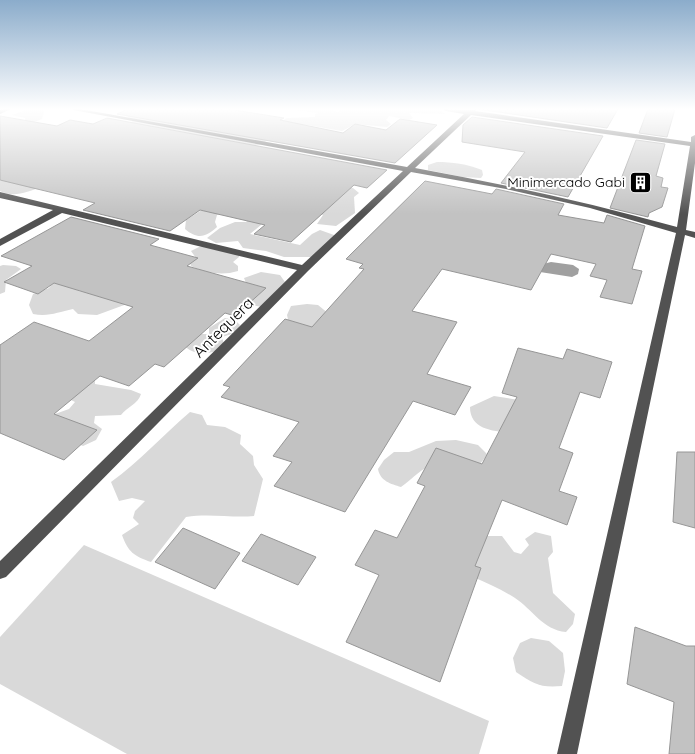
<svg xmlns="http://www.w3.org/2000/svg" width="695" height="754" font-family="Quicksand,sans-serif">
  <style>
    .green { fill: #d9d9d9 }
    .water { fill: #a0a0a0 }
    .building { fill: #c2c2c2; stroke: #969696 }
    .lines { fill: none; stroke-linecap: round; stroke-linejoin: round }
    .minor { fill: #525252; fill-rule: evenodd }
    .labels { text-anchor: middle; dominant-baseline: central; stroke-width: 4; stroke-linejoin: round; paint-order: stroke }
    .far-poi-label { font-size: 14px; fill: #000; stroke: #fff; text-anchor: end }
    .street-label { font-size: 16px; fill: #000; stroke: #fff }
  </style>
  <rect width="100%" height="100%" fill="#fff"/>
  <!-- green -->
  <g class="green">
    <polygon points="29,109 41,109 44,112 42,119 32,123 25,121 25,118 12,115"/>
    <polygon points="289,109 327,109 338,112 343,109 428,109 441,111 445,114 409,113 413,118 409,120 389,116 386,120 391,124 387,127 355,124 342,131 307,125 278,123 287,118 315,117 315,114 318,113"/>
    <polygon points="124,114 229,134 268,139 263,144 250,146 129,125 133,120"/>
    <path d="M437,162c15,0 30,2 45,8l1,5 -2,3 -18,-1 -35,-7v-5z"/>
    <path d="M0,181l3,-1 38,7c-13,5 -28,11 -41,4z"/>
    <path d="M338,186l15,2 6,5 -5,4 1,16 -19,13 -19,-2 6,-9 -43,-8 -19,14v4l-11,9 50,11 12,-11 8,-4 14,5 1,2 -21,20h-30l-18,-6 -23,-3 -5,-7 -22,2 -9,-5 13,-10 15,-6h11l19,-17 -27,-4 -21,14 -2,7 2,5c-11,10 -19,13 -32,2l1,-9 22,-14 9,-1 18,-13c20,1 38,9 54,-4z"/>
    <path d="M212,245l28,7 -1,5 -6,5 5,4v5c-16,5 -32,2 -47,-5l-1,-3 6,-5 -5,-7 8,-4z"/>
    <polygon points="3,265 16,266 21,269 6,280 5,292 0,294 0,266"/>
    <polygon points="261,272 280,275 285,282 262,307 245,304 246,283 244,278"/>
    <path d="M58,277l21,14 16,2 32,11 -30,11 -19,-1 -5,-5c-15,3 -24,8 -40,5l-4,-9 4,-11 16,-6z"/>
    <polygon points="307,304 318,305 329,314 317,328 289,324 287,315 291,306"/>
    <path d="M225,318l10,2 5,5 -5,8 -13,4 3,11c-16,6 -27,9 -41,-2l11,-12h14v-6z"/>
    <path d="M95,376v8l36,6 10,4c-3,10 -14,13 -20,21l-26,1 -1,7 8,6 -6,11 -13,6 -7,-3 -46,-8 25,-21 14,-5 6,-7 -10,-5z"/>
    <path d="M494,396l25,4 1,34c-20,-3 -50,-1 -50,-27z"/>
    <path d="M190,412l12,3 5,10 18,2 16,8 -1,9 13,12 1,9 9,14 -9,37c-23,2 -45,-3 -68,1l-35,45c-17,-6 -23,-10 -29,-27l17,-11 -6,-6 2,-7 10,-10 -13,-3 -13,3 -8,-19c29,-21 52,-47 79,-70z"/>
    <path d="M456,440l22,5 9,9c-15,28 -29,5 -49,9 -17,4 -24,15 -37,24 -10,-3 -21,-6 -23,-18l6,-9 10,-8h15l27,-11z"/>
    <path d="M535,532l16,4 2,16 -5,6 5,35 22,21 -2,10 -7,8c-23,-2 -34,-23 -51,-34 -14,-9 -28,-15 -42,-21l7,-41h22l12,16 7,2 8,-9 -4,-6z"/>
    <polygon points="84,545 489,721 479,754 127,754 0,684 0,637"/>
    <path d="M531,638l18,3 14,12 2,18 -3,15c-22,2 -28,-2 -46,-14l-3,-14 7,-15z"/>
  </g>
  <!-- water -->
  <polygon class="water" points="551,262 573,265 579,269 578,274 572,277 540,272 543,264"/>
  <!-- building -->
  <g class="building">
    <polygon points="128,109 228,109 284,118 280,120 343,133 355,124 386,130 400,119 437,125 395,163 117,114"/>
    <polygon points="478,109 618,109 607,128"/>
    <polygon points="648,109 675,109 667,137 639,133"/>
    <polygon points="0,116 57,126 70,120 93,124 107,118 387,170 367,188 354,185 291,242 254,234 265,225 200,210 170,231 83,210 95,203 0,180"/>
    <polygon points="472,117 603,136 568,197 501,183 525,152 462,142 463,125"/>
    <polygon points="636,140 665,144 656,176 663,178 661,187 668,188 662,207 649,213 648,217 610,208"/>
    <polygon points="425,181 492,194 496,189 564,204 558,215 604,223 607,215 645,226 632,269 642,271 632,304 600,297 607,280 590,276 596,264 551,254 531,290 442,269 412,311 457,322 427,374 471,387 455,415 413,401 345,512 274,486 292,462 273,456 299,422 221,397 230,387 223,385 285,319 312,327 364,269 359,268 363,264 346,259"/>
    <polygon points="71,217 159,239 150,245 198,258 187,266 266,288 235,316 225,313 164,367 155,364 129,386 100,376 54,414 97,430 64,460 0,433 0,345 34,322 89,341 133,307 54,283 38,294 4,282 32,266 1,256"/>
    <polygon points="518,348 563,359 567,349 612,362 600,398 580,392 559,448 573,453 559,491 577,497 567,525 502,500 475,566 481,568 440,682 346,642 379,575 355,565 375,530 397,538 425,486 417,483 436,448 482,464 517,397 502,393"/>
    <polygon points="677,452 695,452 695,528 673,522"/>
    <polygon points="183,528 240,553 215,589 155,562"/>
    <polygon points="261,534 316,557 298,585 242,561"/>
    <polygon points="635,627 686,646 695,646 695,754 669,754 674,702 627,684"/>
  </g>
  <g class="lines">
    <!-- minor -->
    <g class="minor">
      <polygon points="3,109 11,109 0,114 0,110"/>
      <path d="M68,109h12l327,58 57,-53 -18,-3 -3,-2 25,1 8,-1 -1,2 216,31v-5l4,-2v28l-9,67 9,2v6l-10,-3 -108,519h-20l119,-521 -86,-25 -84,-19 -95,-17 -103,99 -302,306 -6,2v-18l297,-291 -235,-57 -62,33v-7l53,-29 -53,-12v-6l302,73 101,-94zM471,115l219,31 -13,81c-87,-24 -173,-43 -262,-59z"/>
    </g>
  </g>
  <!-- sky -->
  <linearGradient id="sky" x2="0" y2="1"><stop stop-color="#8baccb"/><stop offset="0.51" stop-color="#fff"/><stop offset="1" stop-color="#fff" stop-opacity="0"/></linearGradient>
  <rect width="695" height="214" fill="url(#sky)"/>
  <!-- icons -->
  <defs>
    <symbol id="building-square" viewBox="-11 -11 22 22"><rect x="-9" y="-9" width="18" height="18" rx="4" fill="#000" stroke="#fff"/><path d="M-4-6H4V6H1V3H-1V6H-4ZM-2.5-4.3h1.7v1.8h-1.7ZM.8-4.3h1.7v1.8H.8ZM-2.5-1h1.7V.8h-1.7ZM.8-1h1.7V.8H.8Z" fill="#fff"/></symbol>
  </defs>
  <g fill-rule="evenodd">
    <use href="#building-square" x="628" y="170" width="25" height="25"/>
  </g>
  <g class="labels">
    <!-- far-poi labels -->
    <g class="far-poi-label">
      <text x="625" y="182">Minimercado Gabi</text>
    </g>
    <!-- street labels -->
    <g class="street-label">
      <text transform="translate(223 327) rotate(-45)">Antequera</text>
    </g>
  </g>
</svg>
